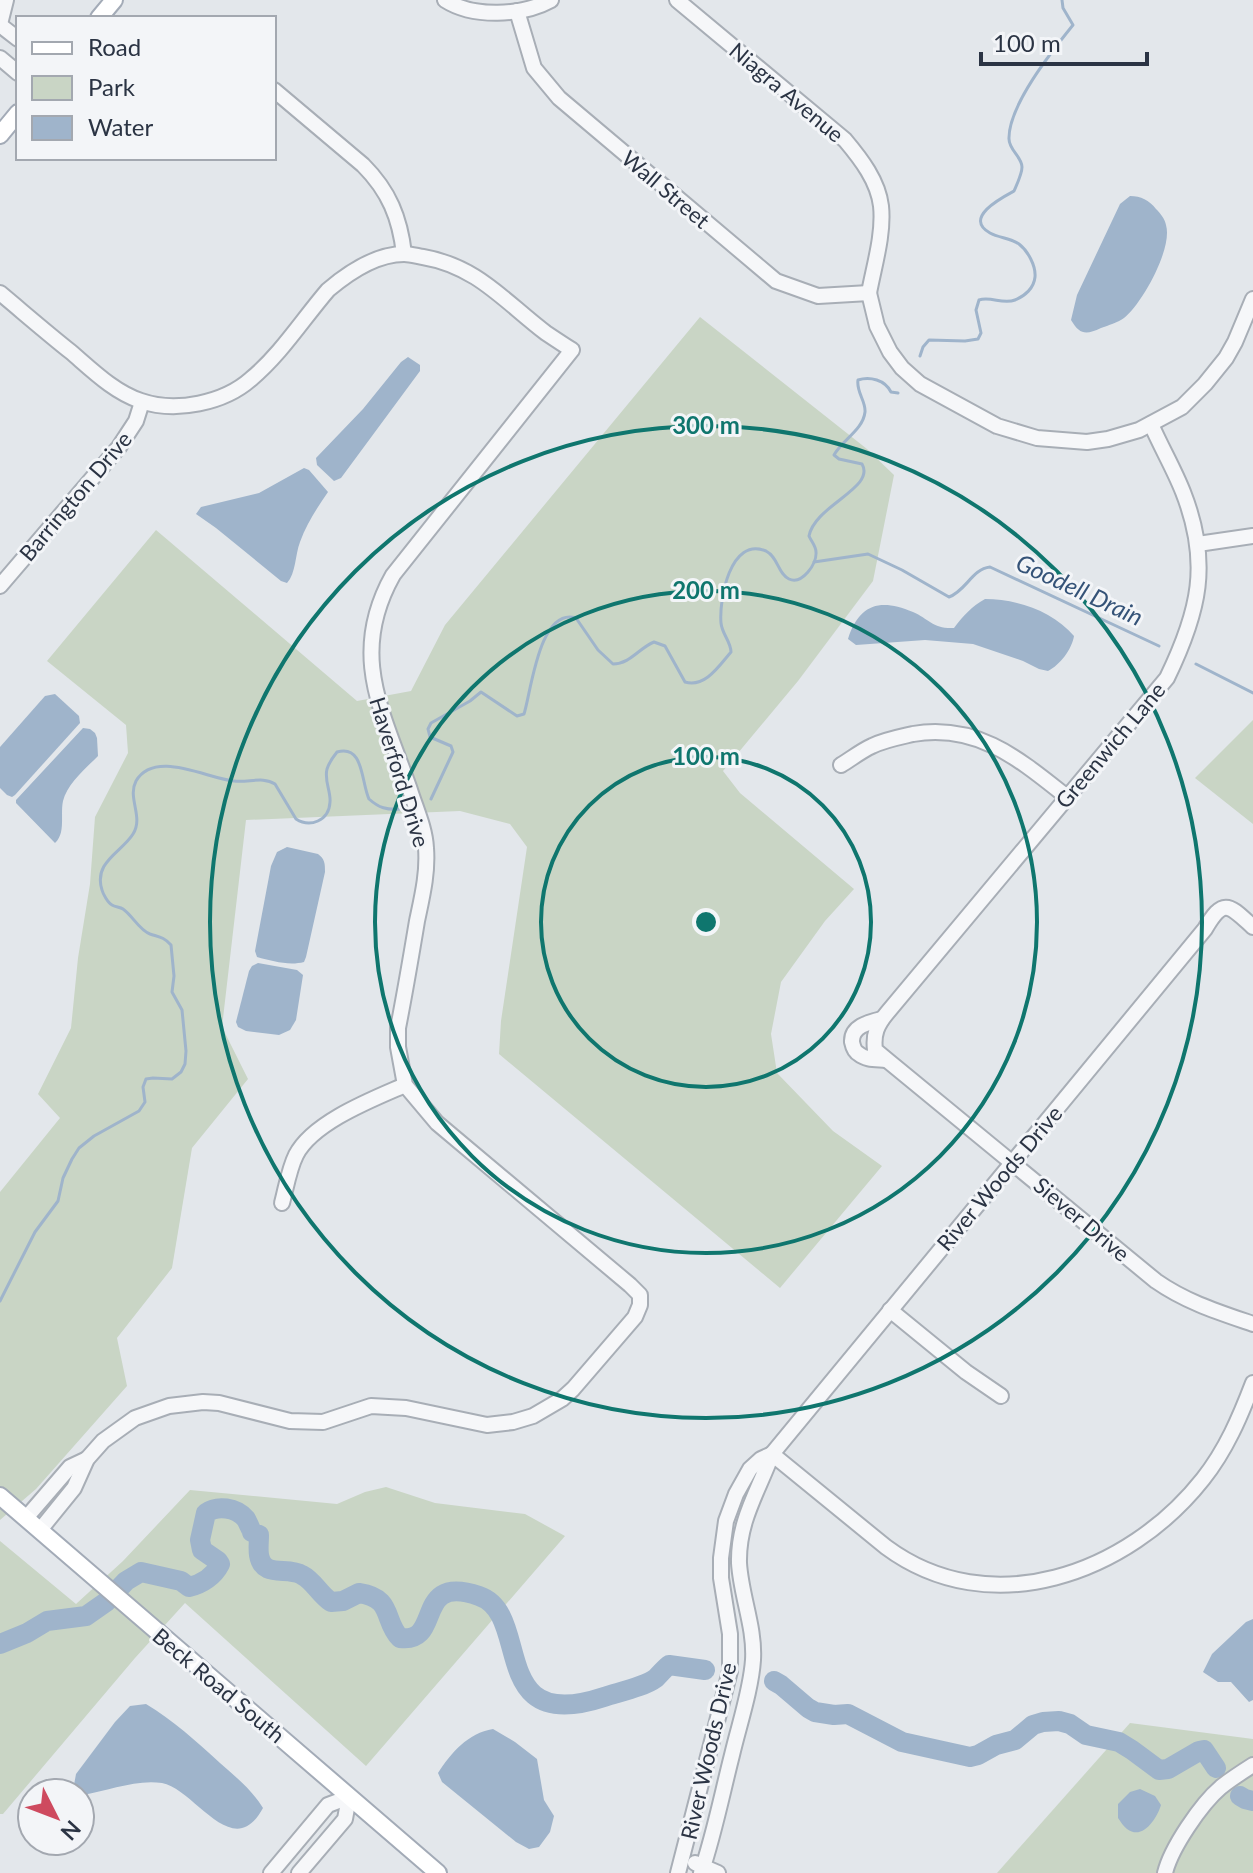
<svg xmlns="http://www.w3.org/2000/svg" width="1253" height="1873" font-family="Lato,sans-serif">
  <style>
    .green { fill: #c9d5c5 }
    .water { fill: #9fb4cb }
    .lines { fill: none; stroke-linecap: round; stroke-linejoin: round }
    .stream { stroke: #9fb4cb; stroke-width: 3 }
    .river { stroke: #9fb4cb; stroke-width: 20 }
    .minor-casing { stroke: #a8aeb6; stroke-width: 18 }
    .major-casing { stroke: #a3abb7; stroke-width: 20 }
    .minor { stroke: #f6f7f9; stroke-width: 14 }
    .major { stroke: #fff; stroke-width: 16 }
    .ring { fill: none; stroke: #0f766e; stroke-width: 4 }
    .labels { text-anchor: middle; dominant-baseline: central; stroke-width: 6; stroke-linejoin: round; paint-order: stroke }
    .street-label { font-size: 22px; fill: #2b3444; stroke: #f3f5f8 }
    .water-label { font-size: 24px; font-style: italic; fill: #355378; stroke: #f3f5f8 }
    .centre { fill: #0f766e; stroke: #f3f5f8; stroke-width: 4 }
    .ring-label { font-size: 24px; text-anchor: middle; font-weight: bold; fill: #0f766e; stroke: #f3f5f8; stroke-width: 6; stroke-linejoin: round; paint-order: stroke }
  </style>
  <rect width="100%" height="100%" fill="#e3e7eb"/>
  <!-- green -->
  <g class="green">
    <polygon points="700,317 867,449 894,475 873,581 798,681 723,771 740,793 854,889 825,921 781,982 771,1034 777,1073 833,1131 882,1166 780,1288 499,1054 501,1021 527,847 510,824 460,811 246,820 222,1027 248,1079 192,1148 172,1268 117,1338 127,1386 36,1489 0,1520 0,1192 60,1118 38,1094 71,1028 78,958 90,884 95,817 128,753 126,725 47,661 156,530 357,701 411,691 445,625"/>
    <polygon points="1253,720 1253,824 1195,778"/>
    <polygon points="386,1487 435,1503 525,1514 565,1536 366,1766 185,1603 135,1658 3,1814 0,1814 0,1541 76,1604 123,1561 190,1490 337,1504 365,1492"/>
    <polygon points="1130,1723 1253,1739 1253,1873 997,1873"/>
  </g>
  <!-- water -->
  <g class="water">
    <path d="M1130,196c11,0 19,4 26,13 4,4 9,10 10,16 7,23 -24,79 -42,93 -7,5 -15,7 -23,10 -15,7 -21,7 -30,-8l6,-25 43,-91z"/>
    <polygon points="408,357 420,365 420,371 341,478 334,481 317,465 316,458 363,409 401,362"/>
    <path d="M304,468l5,2 19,22c-11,16 -21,31 -28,50 -5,13 -4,31 -13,41l-6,-2 -65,-53 -20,-14 5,-7 58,-14z"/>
    <path d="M985,599c32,0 68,12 89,37 -2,13 -14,29 -26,35l-9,-2 -16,-8 -50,-17 -48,-4 -69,5 -8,-6c11,-35 32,-41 65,-27 16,7 20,17 41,16 10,-13 17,-21 31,-29z"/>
    <polygon points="55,694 79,716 80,723 15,795 12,797 7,795 0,788 0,747 45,696"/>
    <path d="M83,728l7,1 5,4 2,5 1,18c-12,12 -31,28 -35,45 -3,14 3,32 -8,42l-39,-40v-3z"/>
    <path d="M287,847l31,7c7,5 7,10 7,18l-19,85 -2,5c-15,4 -32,-1 -47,-5l-2,-6 16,-85 6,-14z"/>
    <polygon points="258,963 297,970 303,975 296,1020 290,1030 279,1035 246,1031 238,1027 236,1022 249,971 252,966"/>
    <polygon points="1253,1619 1253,1700 1249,1702 1231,1682 1218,1682 1203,1672 1212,1654 1246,1622"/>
    <path d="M146,1704c27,16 50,37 74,59 16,14 32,27 43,45 -30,56 -68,-19 -101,-25 -26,-4 -54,8 -80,12l-8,-10 2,-11 39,-52 15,-16z"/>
    <path d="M493,1729l22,13 22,17 7,41 10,16 -4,16 -11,15 -10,2 -13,-7 -74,-60 -4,-9c13,-20 30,-40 55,-44z"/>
    <path d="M1140,1789l15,7 6,9c-4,13 -18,36 -34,24 -4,-3 -6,-7 -9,-11v-14l12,-12z"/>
  </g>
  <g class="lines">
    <!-- stream -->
    <g class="stream">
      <path d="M920,356l3,-9 6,-7 36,1 13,-2 3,-6 -5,-23 3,-10c12,-4 24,5 36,0 10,-4 19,-12 20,-23 1,-11 -7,-26 -16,-33 -8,-6 -20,-6 -29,-11 -27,-15 11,-35 24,-42 3,-7 8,-17 8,-24 0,-10 -13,-17 -13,-28 -1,-33 43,-88 64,-114l-10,-17 -1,-8"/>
      <path d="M814,562l54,-8 34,16 47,27c17,-6 23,-28 41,-30l169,79"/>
      <polyline points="1196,664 1253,693"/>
      <path d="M431,799l22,-47 -2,-6 -21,-9 -2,-8 3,-6 39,-22 11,-9 36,24 7,-2c7,-21 15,-107 52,-96l22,32 15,14c17,0 26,-16 41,-22l11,4 20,36c20,6 34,-16 46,-30 0,-10 -9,-18 -10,-29 -2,-23 9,-87 45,-72 12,6 12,23 23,28 13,6 28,-15 27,-27 0,-6 -5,-11 -7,-16 6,-31 67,-48 53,-72l-23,-5 -5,-4c8,-15 29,-25 31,-43 1,-11 -9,-20 -7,-32 12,-4 27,0 33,12l7,1"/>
      <path d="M0,1301l35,-69 23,-31 5,-23 9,-19 7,-11 15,-12 45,-25 6,-9 -2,-15 3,-8 7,-1 19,1 9,-7 4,-8 1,-13 -4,-41 -10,-18 2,-16 -3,-31c-7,-8 -12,-8 -21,-11 -11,-4 -17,-18 -27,-25 -3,-2 -8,-2 -11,-4 -4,-2 -9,-11 -10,-15 -9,-28 20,-38 31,-56 11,-17 -6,-36 3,-53 19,-32 72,-2 98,0 14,2 29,-5 41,3l21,35c14,9 33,2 34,-17 1,-11 -6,-21 -3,-33 2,-6 6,-12 10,-17 27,-8 24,30 32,47 10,9 18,11 31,10"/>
    </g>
    <!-- river -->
    <g class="river">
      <path d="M0,1644l27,-11 20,-12 39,-5 20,-14 20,-21 15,-9 40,9 8,6c13,-3 25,-11 31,-23l-2,-3 -16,-11 -2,-10 6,-27c11,-8 30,-6 40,6 1,2 6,12 6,13l7,3c0,7 -1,14 0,20 4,24 28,11 43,20 12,6 17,19 29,27l12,-1 16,-8c35,5 24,28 41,45 44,6 12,-65 79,-42 54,18 7,140 125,101 15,-5 40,-10 52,-19 5,-5 8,-9 13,-13l36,5"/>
      <polyline points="774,1681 781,1685 808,1708 815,1712 834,1715 848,1714 902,1742 970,1757 978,1755 996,1745 1015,1740 1033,1725 1043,1722 1059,1721 1070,1724 1086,1735 1119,1742 1132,1750 1159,1770 1168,1769 1199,1751 1204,1750 1216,1768"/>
      <polyline points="1240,1796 1245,1799 1253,1801"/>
    </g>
    <defs>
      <g id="minor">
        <path d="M445,0c28,18 77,16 106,0"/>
        <path d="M677,0l168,140c16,19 33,41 36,66 3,28 -7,60 -12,87"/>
        <polyline points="517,11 534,68 559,98 776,281 818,296 869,293"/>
        <polyline points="0,24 6,0"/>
        <polyline points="0,25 18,39"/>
        <polyline points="0,58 18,73"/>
        <path d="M274,90l89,75c26,26 37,53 41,89"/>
        <path d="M0,293c24,20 47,40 71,59 21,18 43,40 70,49 35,12 83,2 110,-22 30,-25 52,-60 77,-89 20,-17 48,-36 76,-36 6,0 13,2 19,3 54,9 82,45 123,76 9,6 18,12 26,17l-179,225c-45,80 -10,137 17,215 6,19 15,38 16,58 2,25 -4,49 -9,73 -6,36 -12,71 -19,107v19l7,38 32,38 193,162 10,10v10l-5,12 -62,72 -11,10 -29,17 -20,6 -26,3 -81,-17 -35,-2 -48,16 -33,-1 -71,-18 -16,-1 -34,4 -34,12 -32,23 -16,18 -13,29 -34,42"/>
        <polyline points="869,293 877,326 890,352 902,368 920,384 997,426 1037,438 1087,442 1108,439 1139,430 1182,407 1205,384 1226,358 1235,342 1253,299"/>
        <path d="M1151,424c10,23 23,45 32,68 28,71 16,120 -16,186l-280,335c-10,12 -14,21 -12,37l12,10 269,221c30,21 62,31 97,43"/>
        <polyline points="1198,544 1253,536"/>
        <polyline points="0,586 119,447 136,421 142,402"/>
        <path d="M841,765c10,-6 20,-14 31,-19 12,-6 28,-9 41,-12 65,-11 107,26 154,63"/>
        <path d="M882,1019c-12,3 -31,7 -30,23 1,5 3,10 7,12 7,6 18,5 27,6"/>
        <path d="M282,1203c4,-15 7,-34 14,-48 17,-33 77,-56 109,-70"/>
        <polyline points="890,1310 966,1372 1001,1396"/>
        <path d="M772,1454l114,93c104,77 242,27 317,-68 23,-29 37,-62 50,-96"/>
        <polyline points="26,1518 70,1467 87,1459"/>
        <polyline points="695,1863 718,1873"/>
        <polyline points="271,1873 328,1805 349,1797"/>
        <polyline points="299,1873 345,1819 349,1797"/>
        <polyline points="678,1873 730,1671 730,1634 721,1578 721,1558 726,1521 736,1494 750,1469 761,1459 772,1454"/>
        <path d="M701,1873c13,-38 21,-79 31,-118 7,-30 19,-65 21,-95 2,-33 -12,-64 -14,-97 -1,-42 19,-71 33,-109l433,-525c19,-33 25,-23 48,-2"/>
        <path d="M1165,1873c6,-25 36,-69 56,-86 10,-8 21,-15 32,-22"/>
      </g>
      <g id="major">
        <polyline points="99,18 114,0"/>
        <polyline points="0,135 18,113"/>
        <polyline points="0,1496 438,1873"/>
      </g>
    </defs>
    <!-- minor casing -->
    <use href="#minor" class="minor-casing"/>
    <!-- major casing -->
    <use href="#major" class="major-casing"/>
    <!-- minor -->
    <use href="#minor" class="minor"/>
    <!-- major -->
    <use href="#major" class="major"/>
  </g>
  <!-- distance rings -->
  <g class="ring">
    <circle cx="706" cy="922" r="165"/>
    <circle cx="706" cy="922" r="331"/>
    <circle cx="706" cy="922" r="496"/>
  </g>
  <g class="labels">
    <!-- street labels -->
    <g class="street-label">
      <text transform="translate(787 92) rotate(40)">Niagra Avenue</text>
      <text transform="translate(666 189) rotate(40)">Wall Street</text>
      <text transform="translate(75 496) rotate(-50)">Barrington Drive</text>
      <text transform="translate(1110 745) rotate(-50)">Greenwich Lane</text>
      <text transform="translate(400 772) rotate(73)">Haverford Drive</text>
      <text transform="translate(999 1178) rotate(-50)">River Woods Drive</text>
      <text transform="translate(1082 1219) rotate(40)">Siever Drive</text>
      <text transform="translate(219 1685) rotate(40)">Beck Road South</text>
      <text transform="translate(708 1751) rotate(-77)">River Woods Drive</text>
    </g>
    <!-- water labels -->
    <g class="water-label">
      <text transform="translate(1080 589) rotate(25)">Goodell Drain</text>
    </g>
  </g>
  <circle cx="706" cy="922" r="12" class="centre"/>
  <g class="ring-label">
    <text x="706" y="434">300 m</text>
    <text x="706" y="599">200 m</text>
    <text x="706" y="765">100 m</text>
  </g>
  <!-- legend -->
  <rect x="16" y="16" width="260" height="144" fill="#f3f5f8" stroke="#a3a8b0" stroke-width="2"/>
  <rect x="32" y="42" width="40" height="12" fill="#ffffff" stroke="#a3a8b0" stroke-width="2"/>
  <text x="88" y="56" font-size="24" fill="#2b3444">Road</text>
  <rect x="32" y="76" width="40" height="24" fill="#c9d5c5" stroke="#a3a8b0" stroke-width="2"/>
  <text x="88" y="96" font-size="24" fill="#2b3444">Park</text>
  <rect x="32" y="116" width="40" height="24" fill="#9fb4cb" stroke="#a3a8b0" stroke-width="2"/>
  <text x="88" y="136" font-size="24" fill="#2b3444">Water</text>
  <!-- north arrow -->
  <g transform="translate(56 1817) rotate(132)"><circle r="38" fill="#f3f5f8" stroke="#a3a8b0" stroke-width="2"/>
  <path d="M0-6L14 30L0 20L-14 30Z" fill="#ce4a5f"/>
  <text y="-12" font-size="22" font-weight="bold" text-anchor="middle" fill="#2b3444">N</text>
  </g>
  <!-- scale -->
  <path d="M981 52v12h166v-12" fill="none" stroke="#2b3444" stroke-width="4"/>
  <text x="993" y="52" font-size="24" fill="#2b3444" stroke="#f3f5f8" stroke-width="6" paint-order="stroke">100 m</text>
</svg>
